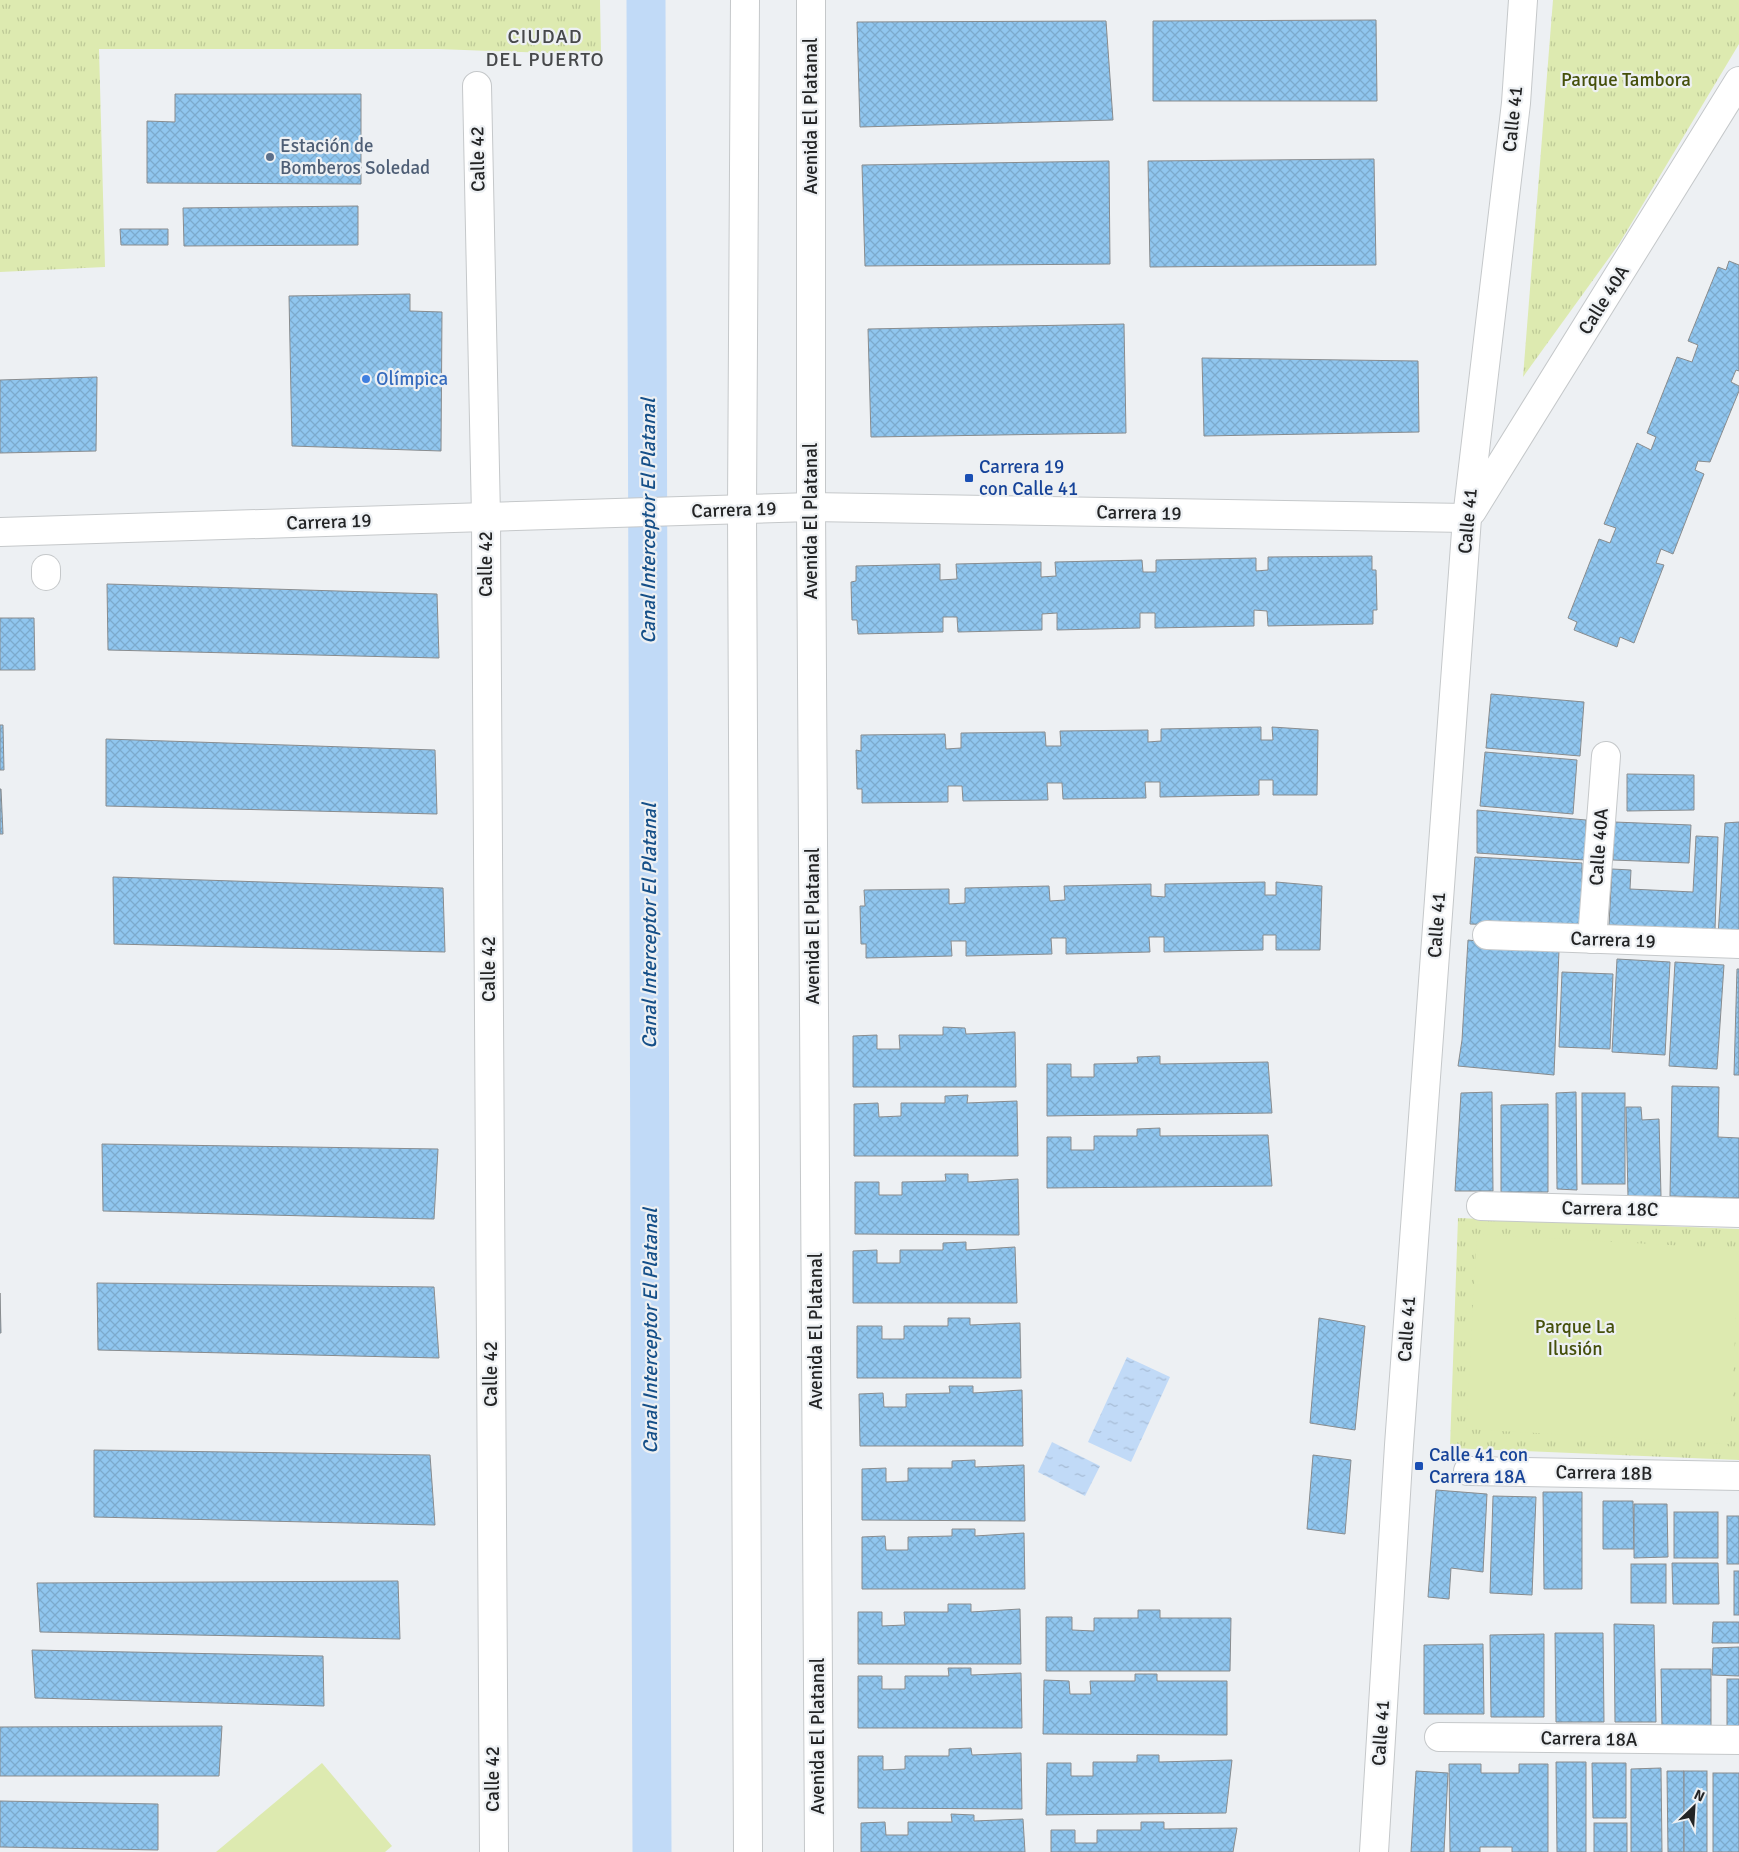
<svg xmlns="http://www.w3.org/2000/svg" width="1739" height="1852" font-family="Signika,sans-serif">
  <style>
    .grass { fill: url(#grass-tufts) }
    .pitch { fill: #ddeab0 }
    .water { fill: url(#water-ripples) }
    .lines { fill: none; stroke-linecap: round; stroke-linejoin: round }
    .canal { stroke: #c1daf7; stroke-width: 39 }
    .building { fill: url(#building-cross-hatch); stroke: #898c8e }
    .minor-casing { stroke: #c5c8ca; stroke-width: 30 }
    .secondary-casing { stroke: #c5c8ca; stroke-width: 30 }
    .minor { stroke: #fff; stroke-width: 28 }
    .secondary { stroke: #fff; stroke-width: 28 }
    .service-dot { fill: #5c6f8a; stroke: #edf0f3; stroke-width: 2 }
    .shop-dot { fill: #3f7fe0; stroke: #edf0f3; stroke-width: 2 }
    .transit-dot { fill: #1a4fb4; stroke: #edf0f3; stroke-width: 2 }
    .labels { text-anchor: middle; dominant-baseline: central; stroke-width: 4.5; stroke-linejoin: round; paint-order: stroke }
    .park-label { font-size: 19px; fill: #45500b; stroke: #edf0f3 }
    .street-label { font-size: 19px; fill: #232425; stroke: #edf0f3 }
    .service-label { font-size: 19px; fill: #4e5e75; stroke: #edf0f3; text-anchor: start }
    .shop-label { font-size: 19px; fill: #366cbe; stroke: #edf0f3; text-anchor: start }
    .transit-label { font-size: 19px; fill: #164399; stroke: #edf0f3; text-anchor: start }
    .neighbourhood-label { font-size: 20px; letter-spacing: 1px; fill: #47494b; stroke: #edf0f3 }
    .water-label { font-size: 20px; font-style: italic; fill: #154f88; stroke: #edf0f3 }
  </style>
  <defs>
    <pattern id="grass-tufts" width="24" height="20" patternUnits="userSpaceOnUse" patternTransform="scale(1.25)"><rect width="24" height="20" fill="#ddeab0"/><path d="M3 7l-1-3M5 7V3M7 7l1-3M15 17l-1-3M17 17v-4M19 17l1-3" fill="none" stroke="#bdc997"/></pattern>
    <pattern id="water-ripples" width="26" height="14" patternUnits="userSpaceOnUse" patternTransform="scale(1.25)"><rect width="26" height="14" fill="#c1daf7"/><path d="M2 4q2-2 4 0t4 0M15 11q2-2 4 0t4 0" fill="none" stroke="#a6bbd4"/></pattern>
    <pattern id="building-cross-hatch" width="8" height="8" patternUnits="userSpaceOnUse" patternTransform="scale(1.25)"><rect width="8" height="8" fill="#90c6ef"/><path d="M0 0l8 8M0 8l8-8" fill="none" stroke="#7caacd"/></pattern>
  </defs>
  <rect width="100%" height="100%" fill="#edf0f3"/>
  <!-- grass -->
  <g class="grass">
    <polygon points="0,0 600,0 601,55 438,49 99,49 105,267 0,272"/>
    <polygon points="1553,0 1739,0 1739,44 1619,244 1523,377"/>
    <polygon points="1458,1218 1739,1229 1739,1460 1450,1448"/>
  </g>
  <!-- pitch -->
  <g class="pitch">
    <polygon points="1477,1234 1739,1249 1730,1444 1466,1429"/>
    <polygon points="322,1763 392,1846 385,1852 216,1852"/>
  </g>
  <!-- water -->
  <g class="water">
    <polygon points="1127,1357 1170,1377 1131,1462 1088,1442"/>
    <polygon points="1052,1442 1100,1466 1085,1496 1038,1472"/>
  </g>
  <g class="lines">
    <!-- canal -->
    <polyline class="canal" points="646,0 652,1852"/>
  </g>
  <!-- building -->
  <g class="building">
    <polygon points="1376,20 1377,101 1153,101 1153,21"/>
    <polygon points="1106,21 1113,120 860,127 857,22"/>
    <polygon points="175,94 361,94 361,184 147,183 147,121 175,122"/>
    <polygon points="1374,159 1376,265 1150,267 1148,161"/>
    <polygon points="1109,161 1110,264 865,266 862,165"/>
    <polygon points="358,206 358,245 184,246 183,208"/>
    <polygon points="120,229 168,229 168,245 121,245"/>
    <polygon points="1729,261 1739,265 1739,371 1736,370 1731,382 1739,386 1739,391 1710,462 1698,461 1695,470 1704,474 1673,554 1661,549 1656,563 1664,565 1634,643 1620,637 1617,647 1574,630 1577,622 1568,618 1599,539 1610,543 1616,528 1604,524 1637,443 1651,450 1656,437 1647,433 1677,357 1692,362 1698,345 1688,341 1718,267 1726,270"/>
    <polygon points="410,294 410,311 442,312 441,451 292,446 289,296"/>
    <polygon points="1124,324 1126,433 871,437 868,329"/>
    <polygon points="1202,358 1418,361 1419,432 1204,436"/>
    <polygon points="97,377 96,451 0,453 0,380"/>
    <polygon points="1372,556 1372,570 1376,570 1377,610 1373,610 1373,624 1268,626 1267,611 1254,610 1254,626 1155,628 1155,613 1140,613 1140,628 1057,630 1057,613 1042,614 1042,630 958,632 957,617 943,617 943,632 858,634 857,620 852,620 851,582 856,581 856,566 940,564 940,580 957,579 956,564 1041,562 1041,577 1056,576 1055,562 1142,560 1143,572 1156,572 1156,560 1256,558 1256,571 1268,570 1268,557"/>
    <polygon points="107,584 437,594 439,658 108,650"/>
    <polygon points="0,618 34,618 35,670 0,670"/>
    <polygon points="1491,694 1584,702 1580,756 1486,748"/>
    <polygon points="0,725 3,725 4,770 0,770"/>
    <polygon points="1261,727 1261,740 1273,740 1272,727 1318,730 1317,795 1273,795 1273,780 1259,780 1259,795 1160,797 1160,782 1145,782 1146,798 1063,799 1062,783 1047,783 1048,800 963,801 962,786 948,786 948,802 862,803 862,789 857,789 856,750 861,751 861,735 945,734 946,749 961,748 961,733 1045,732 1046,746 1061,746 1060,731 1148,730 1148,742 1161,741 1161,729"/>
    <polygon points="106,739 435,750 437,814 106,806"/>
    <polygon points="1485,752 1577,760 1573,814 1480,806"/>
    <polygon points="1627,774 1694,775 1694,810 1627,811"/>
    <polygon points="0,789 1,789 3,834 0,834"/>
    <polygon points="1477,810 1586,820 1585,860 1477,853"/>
    <polygon points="1614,822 1691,825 1689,863 1613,860"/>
    <polygon points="1739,822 1739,937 1718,936 1725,823"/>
    <polygon points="1696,836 1718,837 1715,930 1609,925 1612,869 1631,870 1630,889 1693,892"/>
    <polygon points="1475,857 1582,863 1583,928 1470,924"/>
    <polygon points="113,877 443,888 445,952 114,944"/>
    <polygon points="1265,882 1265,895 1276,895 1276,882 1322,886 1320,950 1276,950 1276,935 1263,935 1263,950 1164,952 1164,937 1149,937 1150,952 1066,954 1066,938 1051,938 1052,954 966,956 966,941 951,941 952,956 866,958 866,944 861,944 860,906 865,906 864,890 949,889 949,904 965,903 965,888 1049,886 1050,901 1065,900 1064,886 1151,884 1151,896 1165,897 1165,884"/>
    <polygon points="1468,940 1559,950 1554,1075 1458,1066 1462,1040"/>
    <polygon points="1617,959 1670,962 1665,1055 1612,1052"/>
    <polygon points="1675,962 1724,965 1717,1069 1669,1066"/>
    <polygon points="1737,969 1739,969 1739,1075 1734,1075"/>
    <polygon points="1562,972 1613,974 1610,1049 1559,1047"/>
    <polygon points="943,1027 965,1028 966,1034 1015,1032 1016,1087 853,1087 853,1036 877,1035 877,1049 900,1049 899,1035 943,1035"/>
    <polygon points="1160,1056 1160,1064 1268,1062 1272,1113 1047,1116 1047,1064 1071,1064 1071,1077 1094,1077 1094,1064 1138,1063 1137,1057"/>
    <polygon points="1672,1086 1719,1087 1718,1137 1739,1138 1739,1198 1670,1196"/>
    <polygon points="1492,1092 1493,1191 1455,1191 1461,1093"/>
    <polygon points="1576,1092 1577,1190 1557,1189 1556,1093"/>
    <rect x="1582" y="1093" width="43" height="91"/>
    <polygon points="968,1095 967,1103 1017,1101 1018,1156 854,1156 854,1104 878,1103 879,1117 901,1116 901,1103 945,1103 945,1096"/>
    <polygon points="1548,1104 1548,1192 1501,1192 1501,1105"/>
    <polygon points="1626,1107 1641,1107 1642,1120 1659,1119 1661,1196 1628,1197"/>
    <polygon points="1160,1128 1160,1136 1268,1135 1272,1186 1047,1188 1047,1137 1071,1137 1071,1150 1094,1150 1094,1136 1137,1136 1137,1129"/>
    <polygon points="102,1144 438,1149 434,1219 103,1211"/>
    <polygon points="945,1174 968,1174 968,1182 1018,1179 1019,1235 855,1234 855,1182 879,1182 879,1195 902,1195 902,1182 946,1181"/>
    <polygon points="966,1242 966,1250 1015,1247 1017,1303 853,1303 853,1251 877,1250 877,1263 900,1263 900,1250 943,1250 943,1243"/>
    <polygon points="97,1283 434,1287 439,1358 98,1350"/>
    <polygon points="0,1293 1,1333 0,1333"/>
    <polygon points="948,1318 970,1318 970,1325 1020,1323 1021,1378 857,1378 857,1326 882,1326 882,1339 904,1339 904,1326 948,1326"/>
    <polygon points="1319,1318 1365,1326 1355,1430 1310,1423"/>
    <polygon points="949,1386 973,1386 973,1393 1022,1390 1023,1446 860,1446 859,1394 883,1393 884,1407 906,1407 906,1394 950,1393"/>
    <polygon points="94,1450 430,1455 435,1525 94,1517"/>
    <polygon points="1313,1455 1351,1460 1345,1534 1307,1529"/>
    <polygon points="975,1460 975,1467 1024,1465 1025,1521 862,1520 862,1469 886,1468 886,1482 908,1481 908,1468 952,1468 952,1461"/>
    <polygon points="1436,1490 1487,1494 1483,1572 1451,1568 1449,1599 1428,1597"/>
    <polygon points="1543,1492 1582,1492 1582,1589 1544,1589"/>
    <polygon points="1493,1496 1536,1497 1532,1595 1490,1593"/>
    <polygon points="1603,1501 1633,1501 1634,1549 1603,1549"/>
    <polygon points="1634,1504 1667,1504 1668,1557 1634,1558"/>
    <rect x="1674" y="1512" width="44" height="46"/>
    <rect x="1727" y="1516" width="12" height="48"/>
    <polygon points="952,1529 975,1529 975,1536 1024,1533 1025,1589 862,1589 862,1537 885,1536 886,1550 908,1550 908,1537 952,1536"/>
    <polygon points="1672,1563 1718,1563 1719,1604 1673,1604"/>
    <rect x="1631" y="1564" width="35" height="39"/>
    <rect x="1734" y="1571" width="5" height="44"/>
    <polygon points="398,1581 400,1639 40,1632 37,1583"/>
    <polygon points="948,1604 971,1604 971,1612 1020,1609 1021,1664 858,1664 858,1612 882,1612 882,1626 905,1625 904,1612 948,1612"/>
    <polygon points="1138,1610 1160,1610 1160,1618 1231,1618 1230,1671 1046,1671 1046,1617 1072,1617 1072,1630 1094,1631 1094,1618 1138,1618"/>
    <polygon points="1713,1622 1739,1622 1739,1643 1712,1643"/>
    <polygon points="1614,1624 1654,1625 1656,1722 1615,1722"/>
    <polygon points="1555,1633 1603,1633 1604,1722 1556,1722"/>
    <polygon points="1544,1634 1544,1717 1491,1717 1490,1635"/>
    <polygon points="1483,1644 1484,1714 1424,1714 1424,1645"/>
    <polygon points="1739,1647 1739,1676 1712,1675 1713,1648"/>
    <polygon points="32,1650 323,1656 324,1706 35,1698"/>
    <polygon points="948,1668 971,1668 971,1675 1021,1673 1022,1728 858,1728 858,1676 882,1676 882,1689 905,1689 905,1676 949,1676"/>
    <polygon points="1661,1669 1711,1669 1711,1728 1662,1728"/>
    <polygon points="1135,1674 1157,1674 1157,1681 1227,1681 1227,1735 1043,1734 1044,1680 1069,1681 1070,1694 1091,1694 1090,1681 1135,1681"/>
    <rect x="1727" y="1679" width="12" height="53"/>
    <polygon points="222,1726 219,1776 0,1776 0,1727"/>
    <polygon points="971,1748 972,1755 1021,1753 1022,1809 858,1808 858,1756 883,1756 883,1770 905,1769 905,1756 949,1756 949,1749"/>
    <polygon points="1137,1755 1159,1755 1159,1762 1232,1760 1226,1813 1046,1815 1047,1763 1071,1763 1071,1776 1093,1776 1093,1762 1137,1762"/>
    <polygon points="1556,1762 1586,1762 1586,1852 1557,1852"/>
    <polygon points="1592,1763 1626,1763 1626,1818 1593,1818"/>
    <polygon points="1449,1764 1481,1764 1481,1773 1519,1773 1519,1764 1548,1764 1548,1852 1512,1852 1512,1847 1480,1847 1480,1852 1450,1852"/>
    <polygon points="1661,1768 1662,1852 1631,1852 1631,1769"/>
    <polygon points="1416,1771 1448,1773 1444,1852 1411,1852"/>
    <polygon points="1667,1771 1684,1771 1684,1852 1668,1852"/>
    <rect x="1684" y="1771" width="23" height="81"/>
    <rect x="1713" y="1773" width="26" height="79"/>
    <polygon points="0,1801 158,1804 158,1850 0,1847"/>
    <polygon points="951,1814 974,1815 974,1821 1023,1819 1025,1852 861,1852 861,1823 885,1822 886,1835 908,1835 908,1822 952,1822"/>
    <polygon points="1141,1822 1164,1822 1164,1829 1237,1828 1233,1852 1051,1852 1051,1830 1075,1830 1075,1843 1097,1843 1097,1830 1141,1830"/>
    <rect x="1594" y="1823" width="33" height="29"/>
  </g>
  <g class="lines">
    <defs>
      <g id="minor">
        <polyline points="477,86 486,517 494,1852"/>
        <polyline points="1472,511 1739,81"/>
        <polyline points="0,532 811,507 1467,518"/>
        <polyline points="46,569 46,576"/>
        <polyline points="1487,935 1739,944"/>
        <polyline points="1592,939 1606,756"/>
        <polyline points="1481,1206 1739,1213"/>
        <polyline points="1468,1471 1739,1476"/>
        <polyline points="1439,1737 1739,1740"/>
        <polyline points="1374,1852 1399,1445 1467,518 1516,103 1523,0"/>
      </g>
      <g id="secondary">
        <polyline points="745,0 742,510 748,1852"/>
        <polyline points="811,0 811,507 819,1852"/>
      </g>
    </defs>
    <!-- minor casing -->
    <use href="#minor" class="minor-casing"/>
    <!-- secondary casing -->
    <use href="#secondary" class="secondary-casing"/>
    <!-- minor -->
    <use href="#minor" class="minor"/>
    <!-- secondary -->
    <use href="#secondary" class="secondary"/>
  </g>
  <!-- markers -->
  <circle class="service-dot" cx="270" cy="157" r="5"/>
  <circle class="shop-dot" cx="366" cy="379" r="5"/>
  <g class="transit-dot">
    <rect x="964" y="473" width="10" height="10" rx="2.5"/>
    <rect x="1414" y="1461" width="10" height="10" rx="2.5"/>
  </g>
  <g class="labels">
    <!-- park labels -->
    <g class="park-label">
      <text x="1626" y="80">Parque Tambora</text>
      <text x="1575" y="1327">Parque La<tspan x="1575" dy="22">Ilusión</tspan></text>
    </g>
    <!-- street labels -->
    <g class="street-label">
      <text transform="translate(811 116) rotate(-90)">Avenida El Platanal</text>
      <text transform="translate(1513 119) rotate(-84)">Calle 41</text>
      <text transform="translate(478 159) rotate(-91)">Calle 42</text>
      <text transform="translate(1604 300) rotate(-58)">Calle 40A</text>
      <text transform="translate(734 510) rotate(-2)">Carrera 19</text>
      <text transform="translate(1139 513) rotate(1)">Carrera 19</text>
      <text transform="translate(811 521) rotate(-90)">Avenida El Platanal</text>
      <text transform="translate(1468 521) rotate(-85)">Calle 41</text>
      <text transform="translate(329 522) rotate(-2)">Carrera 19</text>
      <text transform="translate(486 564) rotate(-90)">Calle 42</text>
      <text transform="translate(1599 847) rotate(-86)">Calle 40A</text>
      <text transform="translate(1437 925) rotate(-86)">Calle 41</text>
      <text transform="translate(813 926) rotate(-90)">Avenida El Platanal</text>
      <text transform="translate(1613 940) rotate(2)">Carrera 19</text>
      <text transform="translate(489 969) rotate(-90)">Calle 42</text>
      <text transform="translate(1610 1209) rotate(1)">Carrera 18C</text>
      <text transform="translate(1407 1329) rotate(-86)">Calle 41</text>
      <text transform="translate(816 1331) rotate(-90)">Avenida El Platanal</text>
      <text transform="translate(491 1374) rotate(-90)">Calle 42</text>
      <text transform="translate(1604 1473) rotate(1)">Carrera 18B</text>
      <text transform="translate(1381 1733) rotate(-86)">Calle 41</text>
      <text transform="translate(818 1736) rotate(-90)">Avenida El Platanal</text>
      <text transform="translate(1589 1739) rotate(1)">Carrera 18A</text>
      <text transform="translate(493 1779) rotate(-90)">Calle 42</text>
    </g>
    <!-- service labels -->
    <g class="service-label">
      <text x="280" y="146">Estación de<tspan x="280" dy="22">Bomberos Soledad</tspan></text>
    </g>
    <!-- shop labels -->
    <g class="shop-label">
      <text x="376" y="379">Olímpica</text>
    </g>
    <!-- transit labels -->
    <g class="transit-label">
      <text x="979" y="467">Carrera 19<tspan x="979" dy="22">con Calle 41</tspan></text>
      <text x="1429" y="1455">Calle 41 con<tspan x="1429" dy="22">Carrera 18A</tspan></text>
    </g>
    <!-- neighbourhood labels -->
    <g class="neighbourhood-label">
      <text x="545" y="36">CIUDAD<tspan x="545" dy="23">DEL PUERTO</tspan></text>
    </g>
    <!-- water labels -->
    <g class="water-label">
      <text transform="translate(648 521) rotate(-90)">Canal Interceptor El Platanal</text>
      <text transform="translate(649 926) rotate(-90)">Canal Interceptor El Platanal</text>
      <text transform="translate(650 1331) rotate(-90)">Canal Interceptor El Platanal</text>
    </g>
  </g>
  <!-- north arrow -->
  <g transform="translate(1694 1807) rotate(25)" stroke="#edf0f3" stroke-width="4" paint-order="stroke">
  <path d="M0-4L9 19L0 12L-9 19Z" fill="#232425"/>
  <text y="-8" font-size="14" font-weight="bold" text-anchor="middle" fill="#232425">N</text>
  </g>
</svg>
